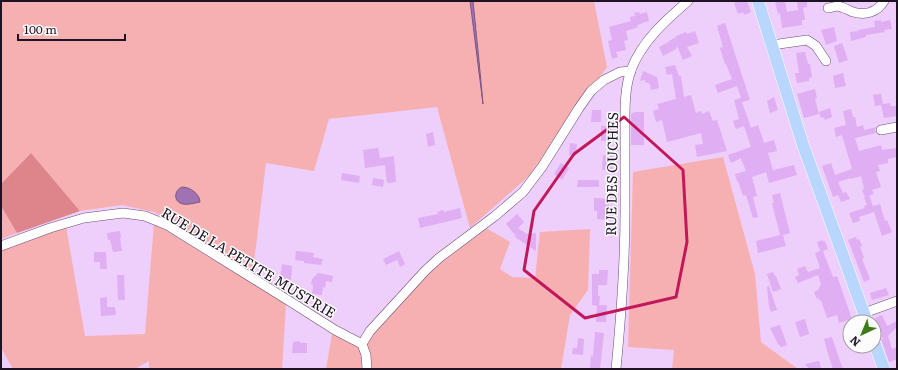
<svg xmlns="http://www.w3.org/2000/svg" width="898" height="370" font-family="Literata,serif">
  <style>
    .green { fill: #f7b0b2 }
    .forest { fill: #dd858a }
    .water { fill: #a172b2; stroke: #7a5687 }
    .building { fill: #e0aef3 }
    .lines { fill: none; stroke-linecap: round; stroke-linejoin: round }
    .minor-casing { stroke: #684d72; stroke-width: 10 }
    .major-casing { stroke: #fff; stroke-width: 13 }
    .minor { stroke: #fff; stroke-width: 9 }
    .major { stroke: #b9d6fe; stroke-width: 12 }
    .marked { fill: none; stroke: #c2185b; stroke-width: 3; stroke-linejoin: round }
    .labels { text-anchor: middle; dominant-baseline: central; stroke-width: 3; stroke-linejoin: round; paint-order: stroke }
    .street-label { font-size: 14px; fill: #1e1322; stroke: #fcfcfc }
  </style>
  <rect width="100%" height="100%" fill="#eecefa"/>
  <!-- green -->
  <g class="green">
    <polygon points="1,1 594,1 607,67 529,176 470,228 437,107 329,119 314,171 266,163 253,271 154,212 122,205 80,211 31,153 1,184"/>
    <polygon points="723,157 755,274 761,342 798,369 672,369 674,350 628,347 633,172"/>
    <polygon points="1,206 17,233 1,239"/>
    <polygon points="154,223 286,304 282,369 149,369 149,361 135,369 13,369 1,348 1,250 66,226 85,336 145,334"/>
    <polygon points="486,228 510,242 500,269 512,277 535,278 540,232 590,229 588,290 570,315 561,369 326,369 332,334 365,339 423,276"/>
  </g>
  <!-- forest -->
  <polygon class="forest" points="31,153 80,211 17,233 1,206 1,184"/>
  <!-- water -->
  <g class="water">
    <polygon points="470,1 473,1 479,61 483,104"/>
    <path d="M182,187c8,0 18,7 18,15 -5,1 -12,3 -17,2 -10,-2 -9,-14 -1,-17z"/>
  </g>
  <!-- building -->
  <g class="building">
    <polygon points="741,1 747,1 751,12 744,15 743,12 738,14 734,3"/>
    <polygon points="775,1 785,1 787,12 798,10 797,1 807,1 807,7 803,8 805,20 802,20 802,25 782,28 780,13 778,14"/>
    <polygon points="639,12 640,14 647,12 649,21 642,23 642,24 637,25 638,27 626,31 628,40 624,41 626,50 616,52 618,57 612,59 608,41 612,40 609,27 631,21 630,17 635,16 634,13"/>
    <polygon points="881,20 881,22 890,20 892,29 884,30 885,32 866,35 866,37 851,41 850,32 858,31 858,30 875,27 874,21"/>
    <polygon points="725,23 750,100 742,102 751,128 758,125 764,143 774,140 777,151 768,153 773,170 794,165 797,175 769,183 766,172 752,177 757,196 753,197 758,217 753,218 746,195 743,196 738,181 737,181 735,174 746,171 742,161 741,161 741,158 731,163 728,155 751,147 744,126 736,129 733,121 739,119 734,100 741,98 737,86 718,93 715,85 732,79 726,64 725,64 720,48 723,47 717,26"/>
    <polygon points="834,27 837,41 826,45 821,30"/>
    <polygon points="695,31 699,43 687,47 692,56 683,60 677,46 676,49 663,56 659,47 669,42 669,41 676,37 676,36 686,32 687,34"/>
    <polygon points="842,43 848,60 839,63 834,46"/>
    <polygon points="805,52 808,64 810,64 812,77 809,78 809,81 797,83 795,73 799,73 796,53"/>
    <polygon points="675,65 679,76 681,76 684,97 691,95 696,113 701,111 702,114 709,111 713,121 717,120 727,151 697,157 695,145 703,144 701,133 667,142 662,120 656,122 653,111 659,109 657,104 676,99 672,74 667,75 665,67"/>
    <polygon points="643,71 657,77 659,88 651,90 650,84 645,82 645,80 640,81"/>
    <polygon points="843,73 846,86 835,88 833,76"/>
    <polygon points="815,89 817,98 815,99 819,114 804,118 797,94"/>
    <polygon points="881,94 883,104 890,103 891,106 897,106 897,116 884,118 881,105 875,106 873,95"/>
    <polygon points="774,97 778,110 770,113 767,101"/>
    <polygon points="830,108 832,117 825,120 824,117 821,118 819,112"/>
    <polygon points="851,109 853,117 855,117 857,127 863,125 864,130 876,127 875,131 876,133 855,138 859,151 881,145 882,150 897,148 897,157 888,159 888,163 878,165 880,171 876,172 881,187 872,190 874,194 865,197 862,190 864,189 861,176 851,179 851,178 838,182 843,193 846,192 850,199 841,202 838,195 833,197 822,166 831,163 835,175 852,169 842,135 836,137 834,128 846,125 843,111"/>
    <polygon points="592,110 601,110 601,122 591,122"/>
    <polygon points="635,112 644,112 644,145 631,145 631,114"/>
    <rect x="601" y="126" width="10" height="15"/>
    <polygon points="433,132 435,145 428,147 426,134"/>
    <polygon points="570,143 577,144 576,156 569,155"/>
    <polygon points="378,148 380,158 394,156 396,182 387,183 385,165 365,168 363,150"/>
    <polygon points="603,155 613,156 612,170 602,170"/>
    <polygon points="561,163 569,168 562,180 554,174"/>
    <polygon points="342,173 360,176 359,183 341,180"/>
    <polygon points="373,178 384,180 383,187 372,185"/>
    <polygon points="578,180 599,180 599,187 577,187"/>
    <polygon points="780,193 790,233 783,235 786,246 758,253 756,241 780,235 772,203 774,203 772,195"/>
    <polygon points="869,195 873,206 880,204 885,221 887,220 892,232 882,236 874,212 859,217 860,221 853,223 849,213 865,208 864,206 867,205 864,197"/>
    <polygon points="594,198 609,199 609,220 597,219 597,211 594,211"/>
    <polygon points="460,208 462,218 420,228 418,218 438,214 437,212 443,210 444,212"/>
    <polygon points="517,214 524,222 518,228 527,234 536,233 536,251 515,237 516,236 506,224"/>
    <polygon points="120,231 121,238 120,238 122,251 113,252 110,240 108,240 107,233"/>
    <polygon points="856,237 857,240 859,239 862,246 860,247 864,258 862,259 870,279 864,282 848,240"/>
    <polygon points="823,240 823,242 825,241 828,249 823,251 833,277 837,276 852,319 839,323 837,315 827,318 821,300 820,301 819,298 817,299 814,292 818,290 821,284 818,275 798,283 795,277 799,275 797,269 805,266 808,272 820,268 815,253 820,251 817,242"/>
    <polygon points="296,251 314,253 313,257 323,259 321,265 304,263 304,261 295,260"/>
    <polygon points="399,251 405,264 400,267 397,260 386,265 383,259"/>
    <polygon points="94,252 106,252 107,269 100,269 100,262 94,262"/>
    <polygon points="282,264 292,266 291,280 280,278"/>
    <polygon points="599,270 608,270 607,285 598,285 598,296 600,296 599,305 607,305 606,322 596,322 597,306 592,305 592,274 599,274"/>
    <polygon points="773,272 775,276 776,276 781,289 773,292 767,274"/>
    <polygon points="318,273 333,276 332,282 326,281 325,288 323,287 322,295 312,294 313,285 311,284 312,279"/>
    <polygon points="117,275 124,275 125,300 118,300"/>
    <polygon points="769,286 777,310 771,312 769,306 767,287"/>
    <polygon points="886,288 889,295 872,300 870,293"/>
    <polygon points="107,297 107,307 115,307 116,315 101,316 100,298"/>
    <polygon points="882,315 887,326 897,321 897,327 888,336 892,349 897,347 897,359 889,362 881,339 883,339 875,318"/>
    <polygon points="805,319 809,334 800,337 795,322"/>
    <polygon points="780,325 787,345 781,347 778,344 770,328"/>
    <polygon points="595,332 604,333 600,369 590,369 591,355 593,356"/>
    <polygon points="832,337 839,358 843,369 833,369 828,354 824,339"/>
    <polygon points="578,338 584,339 583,355 572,354 573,348 577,348"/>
    <polygon points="300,341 300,343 307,343 307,353 292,353 293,342"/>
    <polygon points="819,361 821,368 809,369 805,364"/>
  </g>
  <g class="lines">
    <defs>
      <g id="minor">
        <path d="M828,8c3,0 7,-2 10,-2 5,1 10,4 15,6 13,4 24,0 31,-11"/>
        <polyline points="772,45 807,40 816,46 826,61"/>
        <polyline points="881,130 897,127"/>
        <polyline points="1,246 50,228 84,218 123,213 145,216 167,225 291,302 335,330 362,344 366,355 367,369"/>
        <polyline points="864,313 897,301"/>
        <polyline points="362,344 370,331 425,271 439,258 495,216 523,192 542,167 579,108 591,91 604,80 620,72 631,71"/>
        <path d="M616,369c5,-52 9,-105 9,-157 0,-26 0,-53 0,-79 0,-21 -1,-43 6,-63 11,-29 34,-49 57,-69"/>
      </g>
      <g id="major">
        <polyline points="758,1 803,145 867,322"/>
        <polyline points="874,342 884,369"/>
      </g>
    </defs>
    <!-- minor casing -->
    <use href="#minor" class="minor-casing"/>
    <!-- major casing -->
    <use href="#major" class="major-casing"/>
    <!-- minor -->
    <use href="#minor" class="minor"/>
    <!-- major -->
    <use href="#major" class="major"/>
  </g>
  <!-- marked area -->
  <path class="marked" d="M624,117l59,53 4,72 -11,55 -91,21 -61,-48 10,-59 40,-57z"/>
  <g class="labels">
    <!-- street labels -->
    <g class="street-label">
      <text transform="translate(611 174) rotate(-89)">RUE DES OUCHES</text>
      <text transform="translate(249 262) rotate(31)">RUE DE LA PETITE MUSTRIE</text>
    </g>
  </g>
  <!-- border -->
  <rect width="898" height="370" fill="none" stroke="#1e1322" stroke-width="4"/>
  <!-- north arrow -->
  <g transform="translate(862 334) rotate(224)"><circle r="19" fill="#fcfcfc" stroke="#a39fa5"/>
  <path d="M0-3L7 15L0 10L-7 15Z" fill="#3d7b18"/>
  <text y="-6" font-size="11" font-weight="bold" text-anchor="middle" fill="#1e1322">N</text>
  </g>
  <!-- scale -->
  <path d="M18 34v6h107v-6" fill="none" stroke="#1e1322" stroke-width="2"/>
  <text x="24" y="34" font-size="12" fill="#1e1322" stroke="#fcfcfc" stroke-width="3" paint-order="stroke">100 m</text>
</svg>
